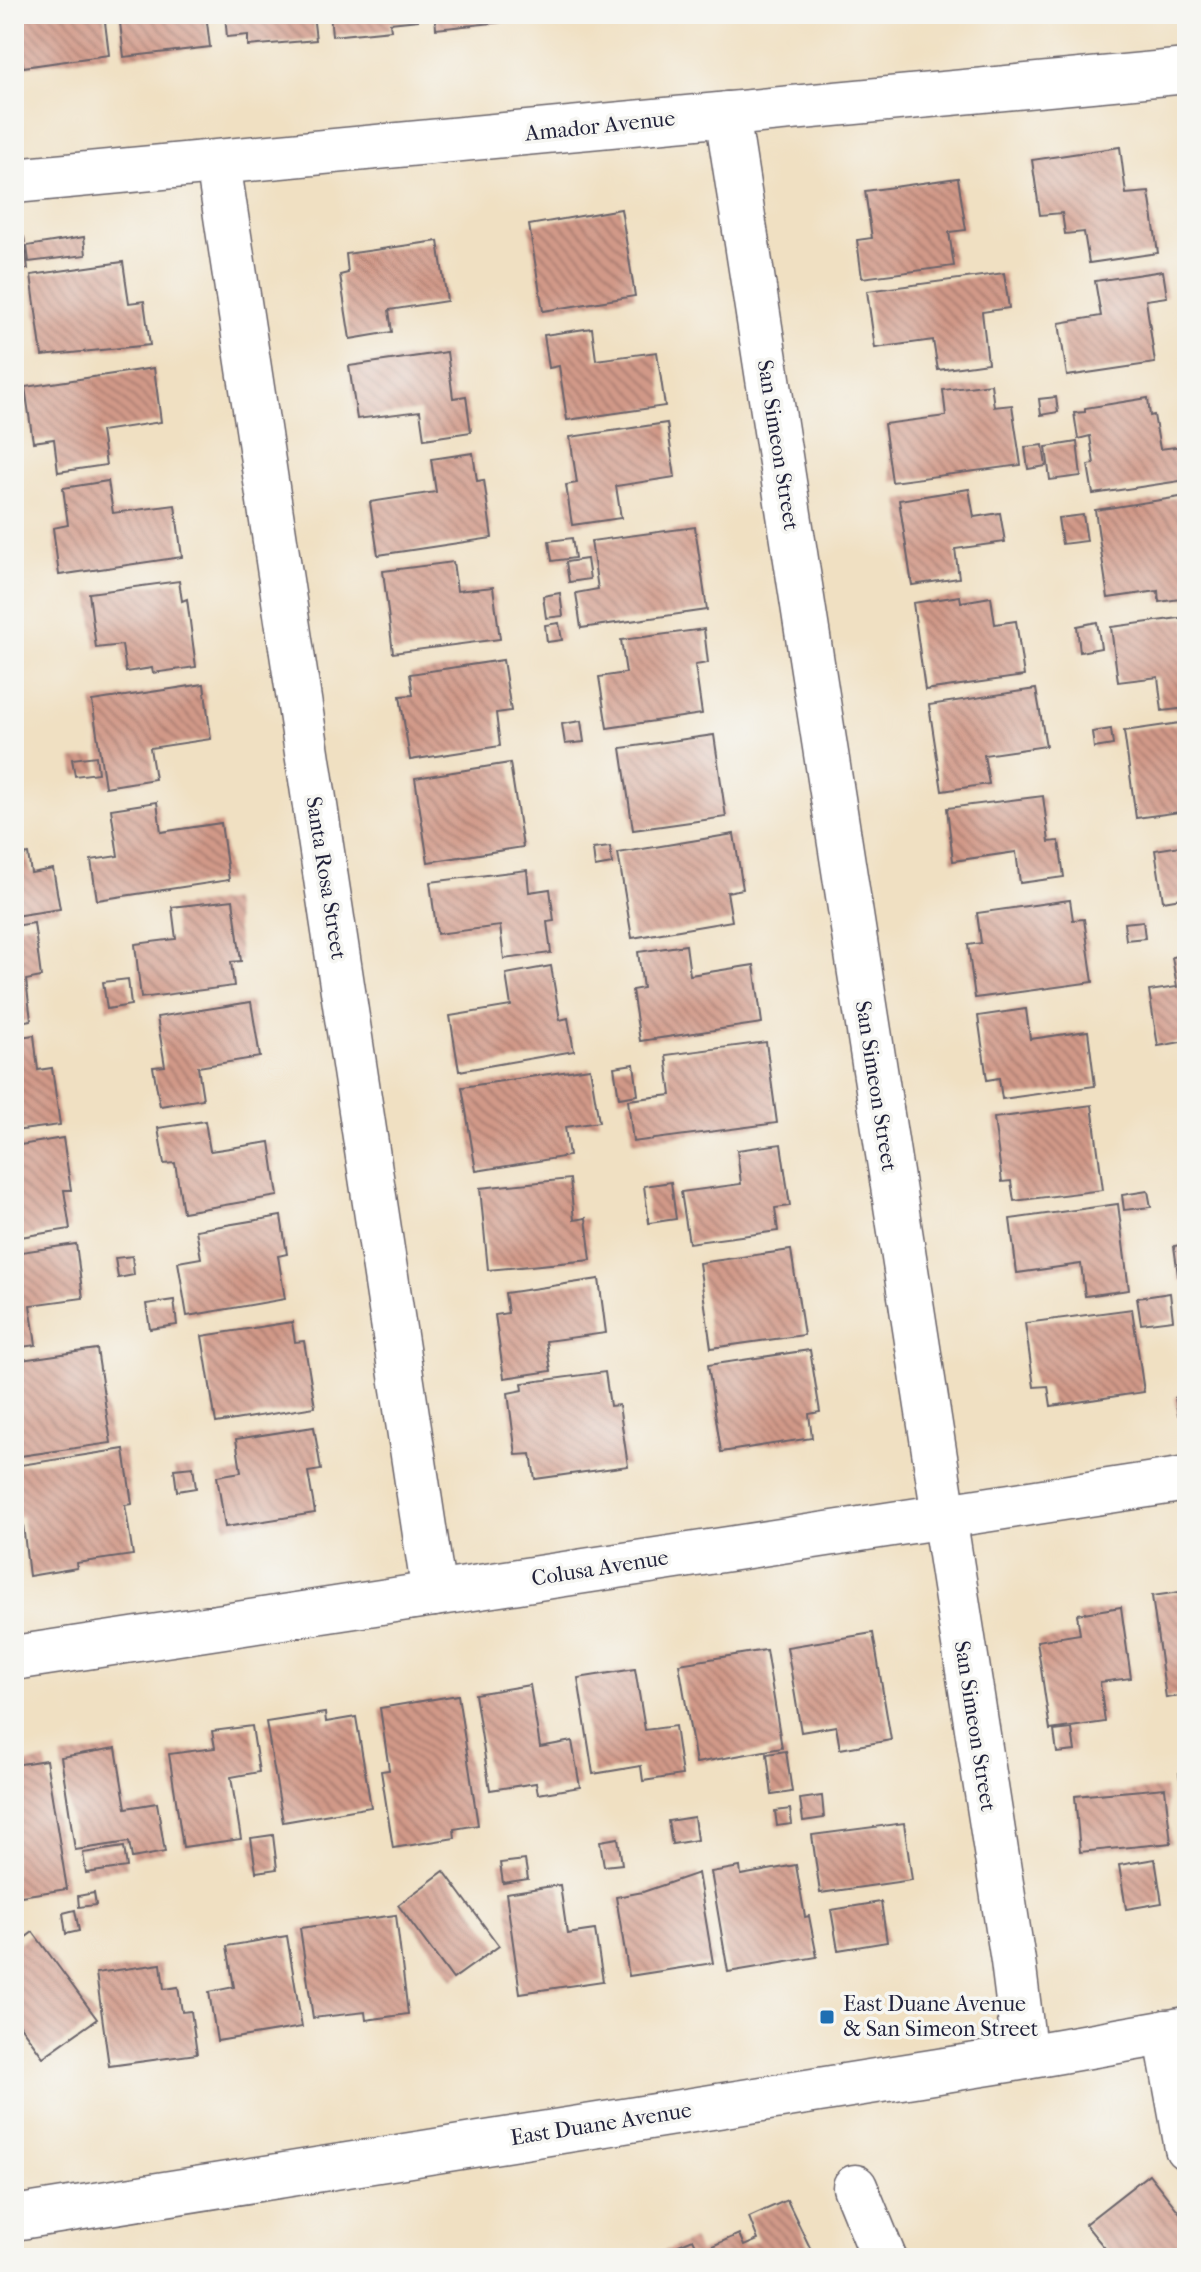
<svg xmlns="http://www.w3.org/2000/svg" width="1201" height="2272" font-family="'IM FELL French Canon',serif">
  <style>
    .building { fill: url(#building-back-hatch) }
    .lines { fill: none; stroke-linecap: round; stroke-linejoin: round }
    .minor-casing { stroke: #6a646a; stroke-width: 47 }
    .major-casing { stroke: #6a646a; stroke-width: 47 }
    .minor { stroke: #fff; stroke-width: 44 }
    .major { stroke: #fff; stroke-width: 44 }
    .poi-dot { fill: #1f6fb2; stroke: #f6f6f2; stroke-width: 3 }
    .labels { text-anchor: middle; dominant-baseline: central; stroke-width: 7; stroke-linejoin: round; paint-order: stroke }
    .street-label { font-size: 22px; fill: #22223b; stroke: #f6f6f2 }
    .poi-label { font-size: 22px; fill: #22223b; stroke: #f6f6f2; text-anchor: start }
  </style>
  <defs>
    <pattern id="building-back-hatch" width="6" height="6" patternUnits="userSpaceOnUse" patternTransform="scale(2)"><rect width="6" height="6" fill="#d19988"/><path d="M-1 5l2 2M0 0l6 6M5-1l2 2" fill="none" stroke="#a97c70"/></pattern>
  </defs>
  <rect width="100%" height="100%" fill="#f6f6f2"/>
  <filter id="ink" filterUnits="userSpaceOnUse"><feTurbulence type="fractalNoise" baseFrequency=".0125" numOctaves="2"/><feDisplacementMap in="SourceGraphic" scale="16" xChannelSelector="R" yChannelSelector="G"/><feConvolveMatrix kernelMatrix="1 2 1 2 8 2 1 2 1" color-interpolation-filters="sRGB"/></filter>
  <filter id="wash" filterUnits="userSpaceOnUse"><feTurbulence type="fractalNoise" baseFrequency=".006" numOctaves="4" result="noise"/><feDisplacementMap in="SourceGraphic" scale="32" xChannelSelector="R" yChannelSelector="G"/><feGaussianBlur stdDeviation="1.8" result="paint"/><feColorMatrix in="noise" values="0 0 0 0 0 0 0 0 0 0 0 0 0 0 0 0 0 1.4 0 .05"/><feComposite in="paint" operator="in"/></filter>
  <g filter="url(#wash)">
    <rect width="100%" height="100%" fill="#f0e0c2"/>
    <g id="blocks">
      <!-- building -->
      <g class="building">
        <polygon points="16,14 104,14 109,55 23,67"/>
        <polygon points="119,14 206,14 210,47 124,57"/>
        <polygon points="225,14 313,14 316,40 248,46 248,35 227,37"/>
        <polygon points="330,14 418,14 418,20 390,23 391,30 332,36"/>
        <polygon points="435,14 521,14 522,20 436,29"/>
        <polygon points="536,14 601,14 601,16 536,21"/>
        <polygon points="1120,147 1126,194 1149,192 1158,253 1089,263 1084,232 1065,234 1062,213 1040,215 1032,160"/>
        <polygon points="958,178 966,230 949,232 954,266 862,278 857,240 872,238 865,191"/>
        <polygon points="621,209 635,296 543,311 529,225"/>
        <polygon points="24,237 28,269 14,271 14,238"/>
        <polygon points="84,237 86,255 29,262 27,246"/>
        <polygon points="438,241 447,301 389,310 392,332 350,339 340,275 348,273 346,254"/>
        <polygon points="123,262 129,303 144,301 150,345 42,356 31,275"/>
        <polygon points="1163,271 1167,297 1146,300 1155,363 1067,376 1059,323 1101,316 1095,281"/>
        <polygon points="1004,273 1009,308 982,312 988,363 938,370 933,340 875,348 867,291"/>
        <polygon points="592,328 596,360 657,352 665,406 567,420 559,366 549,368 544,335"/>
        <polygon points="447,352 453,398 466,396 471,432 424,439 420,411 357,419 349,366"/>
        <polygon points="154,368 161,422 101,431 106,465 58,472 54,439 33,442 25,387"/>
        <polygon points="991,384 994,407 1012,405 1021,465 892,482 884,424 946,416 943,390"/>
        <polygon points="1056,397 1058,412 1041,415 1039,399"/>
        <polygon points="1148,398 1150,416 1154,415 1160,449 1183,446 1184,456 1187,456 1187,480 1093,494 1088,465 1094,464 1090,436 1078,439 1074,413 1085,412 1085,408"/>
        <polygon points="667,423 675,477 616,486 621,518 572,525 566,485 577,483 570,437"/>
        <polygon points="1077,442 1081,476 1050,480 1046,447"/>
        <polygon points="1043,445 1046,466 1028,469 1025,447"/>
        <polygon points="473,453 477,481 484,480 492,538 378,555 370,502 436,492 431,459"/>
        <polygon points="108,481 113,513 175,505 182,557 59,575 53,528 68,525 63,488"/>
        <polygon points="969,489 974,517 1000,513 1005,542 955,549 959,578 912,585 899,500"/>
        <polygon points="1187,496 1187,598 1159,602 1158,591 1108,598 1095,510"/>
        <polygon points="1083,515 1087,541 1062,544 1058,518"/>
        <polygon points="695,527 707,610 581,628 576,593 598,589 591,541"/>
        <polygon points="572,538 575,558 552,561 549,541"/>
        <polygon points="587,559 590,579 569,582 566,562"/>
        <polygon points="453,562 457,591 493,587 500,639 393,653 383,571"/>
        <polygon points="179,581 182,601 187,599 196,667 153,673 152,668 126,672 122,645 96,648 89,593"/>
        <polygon points="560,593 563,616 546,618 543,596"/>
        <polygon points="960,596 961,602 991,597 995,624 1016,621 1024,676 925,690 913,603"/>
        <polygon points="1187,617 1187,708 1162,711 1158,677 1118,682 1111,627"/>
        <polygon points="1097,622 1101,648 1080,652 1077,626"/>
        <polygon points="559,623 562,640 547,642 545,625"/>
        <polygon points="704,629 708,663 695,665 702,714 607,728 599,677 626,673 621,640"/>
        <polygon points="503,660 511,711 496,713 500,746 410,760 400,696 413,695 410,674"/>
        <polygon points="204,684 211,739 150,748 155,779 105,787 92,701"/>
        <polygon points="1036,689 1046,746 984,755 989,784 942,791 929,705"/>
        <polygon points="581,721 584,742 565,744 562,724"/>
        <polygon points="1187,722 1187,811 1136,818 1124,731"/>
        <polygon points="14,729 20,757 14,758"/>
        <polygon points="1111,729 1113,745 1094,748 1092,732"/>
        <polygon points="714,735 726,817 633,830 621,748"/>
        <polygon points="96,756 98,773 75,776 72,759"/>
        <polygon points="510,763 523,847 428,862 415,778"/>
        <polygon points="1043,796 1049,842 1059,841 1064,877 1020,883 1016,852 953,861 947,808"/>
        <polygon points="157,802 161,832 221,823 229,880 97,900 91,860 118,856 111,809"/>
        <polygon points="734,834 743,889 727,892 732,921 632,938 618,853"/>
        <polygon points="1187,845 1187,897 1163,901 1155,850"/>
        <polygon points="610,847 612,864 595,867 593,849"/>
        <polygon points="28,854 31,873 53,869 60,909 14,916 14,857"/>
        <polygon points="527,870 529,892 550,889 554,921 547,922 551,953 504,959 500,926 437,934 430,882"/>
        <polygon points="233,900 241,961 231,962 234,986 141,998 135,944 176,939 172,907"/>
        <polygon points="1070,900 1073,920 1084,919 1093,982 975,998 968,945 981,943 977,913"/>
        <polygon points="1143,921 1145,938 1126,940 1124,923"/>
        <polygon points="34,923 41,977 26,980 31,1020 14,1023 14,926"/>
        <polygon points="686,945 690,975 754,965 762,1023 640,1041 632,990 643,988 638,952"/>
        <polygon points="1187,954 1187,1041 1158,1046 1149,991 1177,987 1172,957"/>
        <polygon points="551,966 560,1020 568,1018 574,1051 459,1071 450,1016 511,1006 506,974"/>
        <polygon points="128,979 131,1005 107,1009 103,982"/>
        <polygon points="251,1002 260,1057 198,1067 203,1099 160,1106 153,1067 165,1066 157,1017"/>
        <polygon points="1026,1009 1030,1039 1088,1031 1095,1086 1002,1099 999,1078 987,1080 978,1016"/>
        <polygon points="34,1035 38,1070 52,1068 60,1125 14,1131 14,1038"/>
        <polygon points="766,1042 777,1123 633,1142 628,1100 671,1095 666,1055"/>
        <polygon points="634,1064 638,1095 619,1098 614,1067"/>
        <polygon points="590,1068 599,1122 565,1127 569,1156 476,1171 462,1087"/>
        <polygon points="1092,1105 1103,1190 1014,1201 1011,1181 1002,1182 994,1118"/>
        <polygon points="205,1121 210,1151 270,1142 278,1196 183,1212 175,1163 164,1164 158,1128"/>
        <polygon points="63,1138 71,1190 64,1190 70,1229 14,1238 14,1146"/>
        <polygon points="781,1144 790,1206 775,1208 778,1231 689,1243 681,1192 741,1184 737,1150"/>
        <polygon points="570,1179 574,1220 586,1218 591,1260 488,1270 480,1188"/>
        <polygon points="671,1182 676,1219 649,1223 644,1186"/>
        <polygon points="1148,1191 1151,1207 1124,1210 1122,1195"/>
        <polygon points="1118,1204 1129,1290 1085,1296 1081,1264 1017,1273 1010,1219"/>
        <polygon points="281,1216 287,1254 278,1256 285,1299 187,1316 178,1262 201,1258 196,1230"/>
        <polygon points="76,1244 83,1298 30,1305 36,1345 14,1348 14,1253"/>
        <polygon points="1187,1244 1187,1281 1179,1282 1174,1246"/>
        <polygon points="791,1250 804,1335 711,1348 699,1263"/>
        <polygon points="132,1256 134,1275 118,1278 115,1258"/>
        <polygon points="599,1279 606,1333 546,1341 551,1371 504,1378 495,1315 508,1313 505,1293"/>
        <polygon points="1170,1293 1173,1320 1141,1324 1137,1298"/>
        <polygon points="174,1300 177,1325 150,1329 146,1304"/>
        <polygon points="1132,1309 1144,1392 1051,1406 1048,1386 1034,1387 1025,1323"/>
        <polygon points="292,1322 295,1342 304,1341 315,1407 216,1423 202,1336"/>
        <polygon points="97,1349 111,1443 20,1456 14,1415 14,1361"/>
        <polygon points="810,1350 820,1412 809,1414 812,1438 721,1452 708,1365"/>
        <polygon points="605,1372 610,1406 619,1405 628,1466 535,1479 531,1454 516,1455 508,1393 523,1390 522,1383"/>
        <polygon points="1187,1396 1187,1414 1178,1415 1175,1397"/>
        <polygon points="314,1427 321,1470 308,1472 315,1513 225,1527 217,1476 241,1472 236,1439"/>
        <polygon points="124,1449 132,1504 125,1505 133,1555 76,1563 77,1568 29,1576 22,1516 18,1517 14,1488 14,1466"/>
        <polygon points="193,1467 196,1488 177,1491 174,1469"/>
        <polygon points="1187,1591 1187,1695 1166,1698 1152,1596"/>
        <polygon points="1121,1607 1131,1678 1100,1682 1105,1722 1050,1730 1037,1641 1080,1634 1077,1614"/>
        <polygon points="873,1633 891,1740 840,1749 836,1726 801,1732 787,1647"/>
        <polygon points="766,1650 782,1748 696,1763 679,1664"/>
        <polygon points="635,1669 645,1730 675,1726 682,1775 643,1781 641,1766 593,1774 578,1678"/>
        <polygon points="530,1685 540,1747 572,1741 580,1787 538,1794 536,1783 490,1790 475,1694"/>
        <polygon points="458,1695 478,1825 454,1829 455,1838 393,1848 381,1771 389,1770 380,1708"/>
        <polygon points="325,1713 326,1722 356,1717 371,1807 283,1822 266,1722"/>
        <polygon points="252,1726 259,1772 231,1777 241,1839 183,1847 169,1754 215,1748 212,1731"/>
        <polygon points="1072,1729 1075,1751 1057,1753 1054,1731"/>
        <polygon points="116,1748 126,1808 157,1803 165,1852 132,1858 129,1842 75,1850 61,1757"/>
        <polygon points="786,1751 792,1792 772,1795 767,1754"/>
        <polygon points="46,1760 67,1889 14,1897 14,1765"/>
        <polygon points="1187,1772 1187,1811 1185,1811 1179,1773"/>
        <polygon points="1165,1788 1171,1843 1080,1852 1075,1796"/>
        <polygon points="822,1796 824,1818 803,1821 800,1799"/>
        <polygon points="790,1809 792,1824 777,1826 775,1811"/>
        <polygon points="694,1817 697,1840 672,1844 668,1821"/>
        <polygon points="904,1823 912,1880 820,1893 812,1835"/>
        <polygon points="273,1835 277,1869 256,1872 251,1838"/>
        <polygon points="618,1838 622,1864 604,1866 600,1841"/>
        <polygon points="124,1847 127,1867 86,1873 83,1853"/>
        <polygon points="1155,1859 1162,1903 1126,1909 1119,1865"/>
        <polygon points="525,1860 528,1879 503,1883 500,1863"/>
        <polygon points="796,1865 805,1917 809,1916 817,1957 728,1972 711,1872 740,1867 741,1875"/>
        <polygon points="444,1871 499,1946 453,1979 398,1905"/>
        <polygon points="698,1873 713,1963 629,1976 616,1897 643,1892"/>
        <polygon points="560,1885 567,1934 595,1930 603,1981 520,1993 506,1893"/>
        <polygon points="94,1893 96,1905 79,1907 78,1896"/>
        <polygon points="881,1902 887,1942 838,1950 831,1910"/>
        <polygon points="75,1910 79,1931 66,1934 63,1913"/>
        <polygon points="396,1915 408,2014 366,2020 365,2012 313,2018 300,1928"/>
        <polygon points="33,1932 97,2019 43,2057 14,2017 14,1946"/>
        <polygon points="287,1936 302,2027 217,2041 209,1992 234,1987 227,1946"/>
        <polygon points="161,1964 164,1989 178,1987 182,2012 191,2011 197,2054 109,2066 96,1973"/>
        <polygon points="1149,2174 1187,2222 1187,2258 1113,2258 1085,2224"/>
        <polygon points="787,2200 815,2258 659,2258 657,2254 693,2239 699,2252 739,2234 744,2246 758,2240 749,2217"/>
      </g>
    </g>
  </g>
  <g filter="url(#ink)">
    <use href="#blocks" fill-opacity="0" stroke="#6a646a" stroke-width="2"/>
    <g class="lines">
      <defs>
        <g id="minor">
          <polyline points="727,114 1013,1961 1025,2057"/>
          <polyline points="218,163 434,1594"/>
          <polyline points="14,181 1187,71"/>
          <polyline points="14,1658 1187,1479"/>
          <polyline points="1166,2032 1187,2148"/>
          <polyline points="855,2187 884,2258"/>
        </g>
        <polyline id="major" points="14,2218 1014,2059 1187,2029"/>
      </defs>
      <!-- minor casing -->
      <use href="#minor" class="minor-casing"/>
      <!-- major casing -->
      <use href="#major" class="major-casing"/>
      <!-- minor -->
      <use href="#minor" class="minor"/>
      <!-- major -->
      <use href="#major" class="major"/>
    </g>
  </g>
  <!-- markers -->
  <rect class="poi-dot" x="819" y="2009" width="16" height="16" rx="4"/>
  <g class="labels">
    <!-- street labels -->
    <g class="street-label">
      <text transform="translate(600 126) rotate(-6)">Amador Avenue</text>
      <text transform="translate(778 445) rotate(81)">San Simeon Street</text>
      <text transform="translate(326 878) rotate(81)">Santa Rosa Street</text>
      <text transform="translate(876 1086) rotate(81)">San Simeon Street</text>
      <text transform="translate(600 1568) rotate(-9)">Colusa Avenue</text>
      <text transform="translate(975 1726) rotate(81)">San Simeon Street</text>
      <text transform="translate(601 2124) rotate(-9)">East Duane Avenue</text>
    </g>
    <!-- poi labels -->
    <g class="poi-label">
      <text x="843" y="2004">East Duane Avenue<tspan x="843" dy="25">&amp; San Simeon Street</tspan></text>
    </g>
  </g>
  <!-- margin -->
  <rect width="1201" height="2272" fill="none" stroke="#f6f6f2" stroke-width="48"/>
</svg>
